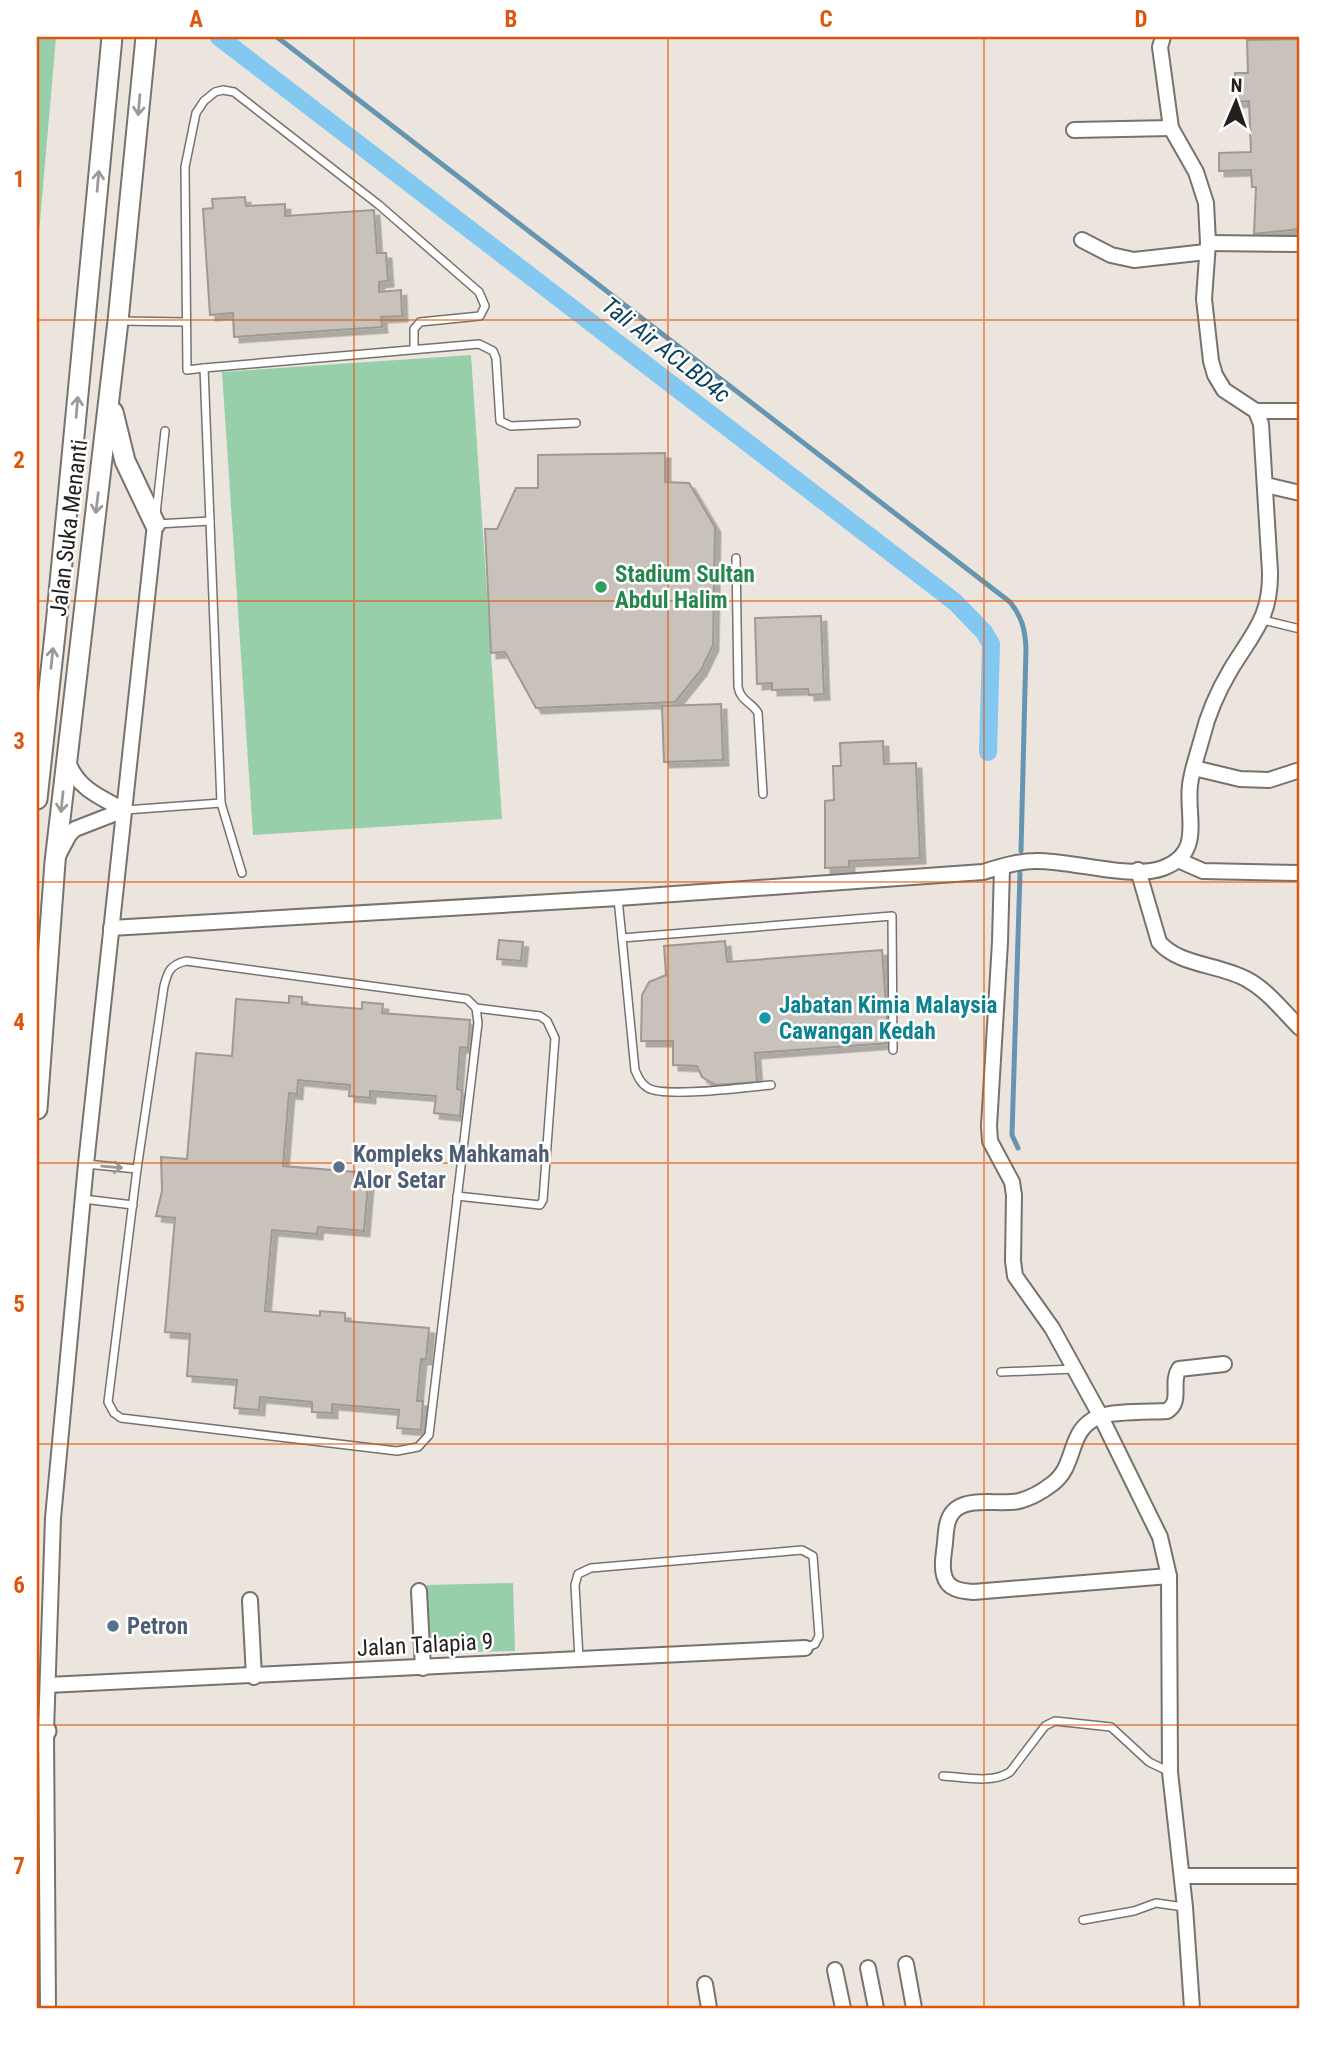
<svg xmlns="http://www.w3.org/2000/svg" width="1337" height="2045" font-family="'Roboto Condensed',sans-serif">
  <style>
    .green { fill: #97cfaa }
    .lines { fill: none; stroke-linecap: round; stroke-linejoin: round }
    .stream { stroke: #6695b1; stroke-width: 5 }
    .canal { stroke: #83c8f1; stroke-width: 18 }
    .building { fill: #c8c2bb; stroke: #9e9992; stroke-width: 2; filter: url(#shadow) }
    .lane-casing { stroke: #77726c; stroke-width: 10 }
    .street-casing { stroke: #77726c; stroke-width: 18 }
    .secondary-casing { stroke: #77726c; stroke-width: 23 }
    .lane { stroke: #fff; stroke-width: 7 }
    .street { stroke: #fff; stroke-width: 14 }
    .secondary { stroke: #fff; stroke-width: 19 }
    .oneway { stroke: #9c9a99 }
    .grid { fill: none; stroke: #de560d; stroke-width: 2; stroke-opacity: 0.55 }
    .leisure-dot { fill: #2e9e5b; stroke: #fff; stroke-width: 2.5 }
    .culture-dot { fill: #0f9aa8; stroke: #fff; stroke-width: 2.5 }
    .service-dot { fill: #5c6f8a; stroke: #fff; stroke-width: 2.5 }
    .labels { text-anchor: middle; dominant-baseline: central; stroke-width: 5; stroke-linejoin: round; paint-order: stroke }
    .street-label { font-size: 23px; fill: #221f1d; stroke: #fff }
    .leisure-label { font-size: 23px; font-weight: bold; fill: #27864d; stroke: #fff; text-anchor: start }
    .culture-label { font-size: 23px; font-weight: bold; fill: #0d838f; stroke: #fff; text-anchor: start }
    .service-label { font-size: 23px; font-weight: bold; fill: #4e5e75; stroke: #fff; text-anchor: start }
    .water-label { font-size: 24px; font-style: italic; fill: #08425d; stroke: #fff }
    .neatline { fill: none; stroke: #de560d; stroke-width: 2.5 }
    .grid-label { font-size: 23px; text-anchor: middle; font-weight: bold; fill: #de560d }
  </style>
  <defs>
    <filter id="shadow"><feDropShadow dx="5.5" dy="5.5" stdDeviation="0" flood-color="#0004"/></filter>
  </defs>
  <rect width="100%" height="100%" fill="#ebe5de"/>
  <!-- green -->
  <g class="green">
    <polygon points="37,37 56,37 37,256"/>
    <polygon points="471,355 502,819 253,835 222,372"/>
    <polygon points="513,1583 515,1651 429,1653 427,1585"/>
  </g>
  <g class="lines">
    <!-- stream -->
    <g class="stream">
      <path d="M277,37l733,565c12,15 15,27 16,46l-5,203"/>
      <polyline points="1018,1148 1012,1135 1020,873"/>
    </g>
    <!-- canal -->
    <polyline class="canal" points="219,37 955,602 984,632 991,644 988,752"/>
  </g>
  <!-- building -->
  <g class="building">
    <polygon points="1300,39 1300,229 1254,234 1256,187 1252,187 1251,170 1219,171 1219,153 1251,152 1249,101 1236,102 1235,73 1248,73 1247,40"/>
    <polygon points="245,197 246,206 285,204 285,216 374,210 377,253 386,253 388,281 379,282 379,292 401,290 402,316 381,317 382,327 234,337 233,313 210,315 203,209 213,208 212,199"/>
    <polygon points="665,453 665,482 689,483 715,527 713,645 701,670 675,702 536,708 505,652 491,653 485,529 497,529 516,488 538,488 538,455"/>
    <polygon points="821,616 824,694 809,695 808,689 772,690 772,683 757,684 755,618"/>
    <polygon points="721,704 723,760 664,762 662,706"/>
    <polygon points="883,741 884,764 916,763 920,858 849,861 849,867 825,868 825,801 834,800 833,766 841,766 840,743"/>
    <polygon points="499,940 523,942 521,961 497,959"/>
    <polygon points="725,941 727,962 882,950 889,1043 755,1053 757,1082 716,1085 702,1077 697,1066 673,1065 673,1041 641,1041 642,995 649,982 666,975 664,946"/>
    <polygon points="289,996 302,997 302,1004 362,1009 362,1002 383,1004 382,1013 470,1020 468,1048 460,1047 457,1089 462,1090 460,1116 434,1113 436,1096 370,1091 370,1098 349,1096 350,1085 298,1080 297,1094 289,1093 283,1166 369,1173 364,1231 318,1227 317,1234 272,1230 265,1311 320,1316 320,1311 345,1313 345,1321 429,1328 426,1359 421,1359 417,1401 423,1401 421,1430 397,1428 399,1410 332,1404 332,1413 312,1412 312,1402 260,1397 259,1410 234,1408 237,1380 187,1376 190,1334 165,1332 175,1218 156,1216 162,1191 161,1157 187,1159 196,1053 232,1056 236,999 289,1003"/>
  </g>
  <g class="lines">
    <defs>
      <g id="lane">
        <polyline points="119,321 186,322"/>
        <polyline points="204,368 479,344 493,351 496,358 500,421 511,426 576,423"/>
        <polyline points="156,514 165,431"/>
        <polyline points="157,524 210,521"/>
        <path d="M736,558l2,129c3,15 14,15 20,26l5,81"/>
        <polyline points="1263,620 1300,629"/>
        <polyline points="125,810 221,803"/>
        <polyline points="242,873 221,803 204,368 187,370 185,167 196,113 204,101 215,92 223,90 234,92 379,205 479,292 485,306 480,316 420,322 414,329 414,348"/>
        <polyline points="618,899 622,938"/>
        <path d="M186,961l281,38 9,9 2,15 -49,412 -11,12 -21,4 -276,-33 -7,-5 -6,-11 29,-233 27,-183c4,-15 6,-21 22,-25z"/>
        <path d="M771,1085c-24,2 -106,13 -123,3 -7,-4 -10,-11 -13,-18l-13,-132 270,-22 1,134"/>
        <polyline points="86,1164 137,1169"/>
        <polyline points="457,1196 540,1205 543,1200 555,1038 547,1021 540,1016 476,1008"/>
        <polyline points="83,1199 133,1205"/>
        <polyline points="1001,1372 1074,1369"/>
        <polyline points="579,1659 575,1585 578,1574 591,1568 802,1550 813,1556 819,1636 815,1644 805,1648"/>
        <path d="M943,1776c21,1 49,8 67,-4l35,-46 10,-5 56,6 38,35 21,10"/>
        <polyline points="1083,1920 1134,1911 1156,1903 1184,1907"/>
      </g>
      <g id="street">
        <polyline points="1074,130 1171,128"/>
        <polyline points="1082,240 1111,255 1134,260 1206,252"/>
        <polyline points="1208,243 1300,244"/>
        <polyline points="1256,411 1300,411"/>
        <polyline points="1266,485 1300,493"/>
        <path d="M68,762c10,27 32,35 56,48"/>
        <polyline points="1194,768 1240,779 1269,780 1300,770"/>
        <polyline points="59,854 69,835 75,829 124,810"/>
        <polyline points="1178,860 1203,871 1300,873"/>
        <polyline points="1002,867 1000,942 989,1126 990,1141 1012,1182 1014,1195 1013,1261 1015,1276 1052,1328 1100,1415 1160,1537 1169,1576 1170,1772 1185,1907 1192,2008"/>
        <path d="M1138,870l21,72c20,24 62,22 89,38 20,11 36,32 52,48"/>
        <path d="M111,928l507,-30 365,-26c17,-5 35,-11 52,-11 36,-1 96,19 128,7 41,-15 23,-51 27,-83 2,-16 8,-32 12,-47 6,-25 16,-47 29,-69 22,-36 40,-52 39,-97l-9,-148 -5,-13 -32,-21 -9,-15 -4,-14 -7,-62 4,-56 -2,-40 -10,-31 -25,-44 -11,-81 3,-10"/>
        <path d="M1169,1576l-196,16c-13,-1 -26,-3 -29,-17 -3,-10 0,-22 1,-32 1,-12 1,-26 11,-34 16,-12 44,-4 63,-8 12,-3 24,-10 33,-17 26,-19 14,-53 46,-67 13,-6 53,-5 69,-6 16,-10 3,-28 12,-42l45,-5"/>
        <polyline points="419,1591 423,1668"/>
        <polyline points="250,1600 254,1677"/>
        <polyline points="48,1685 805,1648"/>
        <polyline points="1182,1876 1300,1876"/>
        <polyline points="906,1964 914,2008"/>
        <polyline points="868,1968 876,2008"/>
        <polyline points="835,1970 843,2008"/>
        <polyline points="705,1984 709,2008"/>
        <polyline points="48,2008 46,1731 53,1518 86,1164 155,524"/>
      </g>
      <g id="secondary">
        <polyline points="113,412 125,461 155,524"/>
        <polyline points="37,799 56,625 112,37"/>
        <polyline points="37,1109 55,862 118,321 146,37"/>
        <polyline points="37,1743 46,1731"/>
      </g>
    </defs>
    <!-- lane casing -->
    <use href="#lane" class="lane-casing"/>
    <!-- street casing -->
    <use href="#street" class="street-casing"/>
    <!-- secondary casing -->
    <use href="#secondary" class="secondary-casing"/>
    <!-- lane -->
    <use href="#lane" class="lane"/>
    <!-- street -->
    <use href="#street" class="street"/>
    <!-- secondary -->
    <use href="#secondary" class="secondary"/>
  </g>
  <!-- one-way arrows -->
  <defs><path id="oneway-shaft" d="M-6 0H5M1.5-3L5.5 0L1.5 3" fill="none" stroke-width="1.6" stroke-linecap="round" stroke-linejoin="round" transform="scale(1.75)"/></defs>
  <g class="oneway">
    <use href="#oneway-shaft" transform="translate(139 105) rotate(95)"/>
    <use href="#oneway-shaft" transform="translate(98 181) rotate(-85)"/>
    <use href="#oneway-shaft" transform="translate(77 407) rotate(-85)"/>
    <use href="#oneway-shaft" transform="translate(97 503) rotate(97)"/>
    <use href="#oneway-shaft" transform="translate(52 658) rotate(-84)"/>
    <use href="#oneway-shaft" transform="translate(62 802) rotate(96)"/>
    <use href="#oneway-shaft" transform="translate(112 1167) rotate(5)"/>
  </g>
  <!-- grid -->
  <path class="grid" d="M354,37v1971M668,37v1971M984,37v1971M37,320h1263M37,601h1263M37,882h1263M37,1163h1263M37,1444h1263M37,1725h1263"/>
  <!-- markers -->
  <circle class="leisure-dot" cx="601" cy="587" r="7"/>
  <circle class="culture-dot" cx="765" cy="1018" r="7"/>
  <g class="service-dot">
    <circle cx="339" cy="1167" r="7"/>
    <circle cx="113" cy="1626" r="7"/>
  </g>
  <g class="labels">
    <!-- street labels -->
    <g class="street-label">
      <text transform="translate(69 528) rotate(-83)">Jalan Suka Menanti</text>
      <text transform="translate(425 1645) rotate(-3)">Jalan Talapia 9</text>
    </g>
    <!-- leisure labels -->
    <g class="leisure-label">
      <text x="615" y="574">Stadium Sultan<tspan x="615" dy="26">Abdul Halim</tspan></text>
    </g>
    <!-- culture labels -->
    <g class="culture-label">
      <text x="779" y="1005">Jabatan Kimia Malaysia<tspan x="779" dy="26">Cawangan Kedah</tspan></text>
    </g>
    <!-- service labels -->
    <g class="service-label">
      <text x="353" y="1154">Kompleks Mahkamah<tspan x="353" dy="26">Alor Setar</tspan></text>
      <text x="127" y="1626">Petron</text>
    </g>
    <!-- water labels -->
    <g class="water-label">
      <text transform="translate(666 350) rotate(38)">Tali Air ACLBD4c</text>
    </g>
  </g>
  <!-- border -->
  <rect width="1337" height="2045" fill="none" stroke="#ffffff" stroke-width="77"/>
  <!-- north arrow -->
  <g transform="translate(1236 102) rotate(2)" stroke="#ffffff" stroke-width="5" paint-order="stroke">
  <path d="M0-5L12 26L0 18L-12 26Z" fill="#221f1d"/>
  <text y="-10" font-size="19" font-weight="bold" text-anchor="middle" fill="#221f1d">N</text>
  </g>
  <rect x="38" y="38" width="1260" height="1969" class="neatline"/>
  <g class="grid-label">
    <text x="196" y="27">A</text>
    <text x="511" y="27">B</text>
    <text x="826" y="27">C</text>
    <text x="1141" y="27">D</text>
    <text x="19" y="187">1</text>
    <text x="19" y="468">2</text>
    <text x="19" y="749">3</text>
    <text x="19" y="1030">4</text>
    <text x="19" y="1312">5</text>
    <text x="19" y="1593">6</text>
    <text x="19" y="1874">7</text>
  </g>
</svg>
